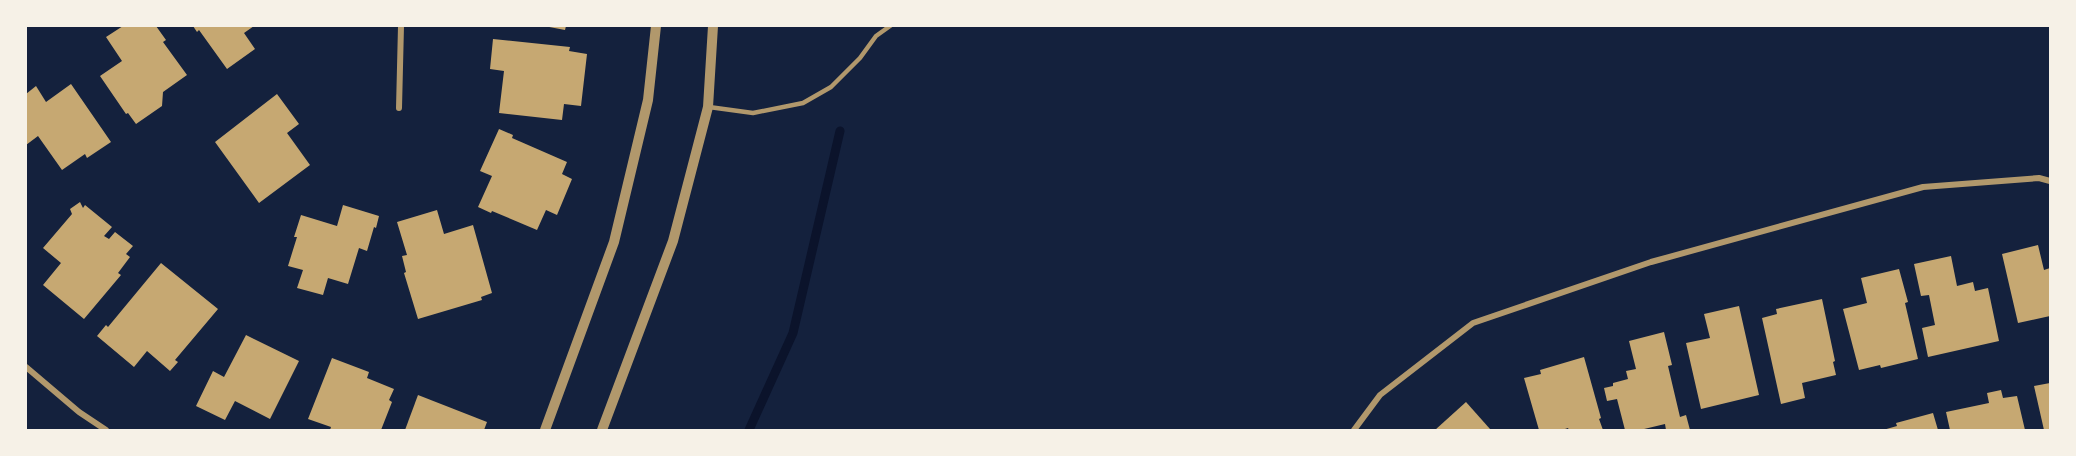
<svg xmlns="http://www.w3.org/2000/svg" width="2076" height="456" font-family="Jost,sans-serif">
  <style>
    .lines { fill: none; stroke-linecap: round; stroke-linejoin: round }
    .stream { stroke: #0b132b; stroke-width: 9 }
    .building { fill: #c6a872 }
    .service { stroke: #b1986c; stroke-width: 4.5 }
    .minor { stroke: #b1986c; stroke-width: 6 }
    .tertiary { stroke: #b1986c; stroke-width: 10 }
  </style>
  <rect width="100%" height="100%" fill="#14213d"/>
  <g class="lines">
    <!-- stream -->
    <polyline class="stream" points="749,430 793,333 840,131"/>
  </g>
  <!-- building -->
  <g class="building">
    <polygon points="123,26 156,26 166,40 163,42 187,75 163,92 162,106 136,124 128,113 126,114 100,76 122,61 106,37"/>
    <polygon points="193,26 254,26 244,33 255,49 227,69 199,30 197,32"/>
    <polygon points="544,26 566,26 565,30"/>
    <polygon points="493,39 570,47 569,51 587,54 581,106 564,104 562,120 499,113 504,71 490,69"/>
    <polygon points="71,84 111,142 87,158 85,154 62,170 38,136 26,145 26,94 36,86 46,102"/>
    <polygon points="277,94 299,124 287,133 310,165 259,203 215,142"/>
    <polygon points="499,129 513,135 512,138 567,162 562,174 572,179 557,215 546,210 537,230 492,211 491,213 478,207 492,176 480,171"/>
    <polygon points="80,202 83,208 85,205 112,227 104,236 109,239 115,232 133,246 126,254 130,257 118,273 121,275 84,319 43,285 61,263 43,248 72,214 70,209"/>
    <polygon points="343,205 379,216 376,228 374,227 367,251 359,248 348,284 328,278 323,295 297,288 303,270 288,266 297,237 294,237 301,215 337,226"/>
    <polygon points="437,210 444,234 473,225 492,293 481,297 482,300 418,319 404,273 406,272 402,256 407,255 397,222"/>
    <polygon points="2038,245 2044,270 2050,268 2050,316 2018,323 2002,254"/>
    <polygon points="1951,256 1957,286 1973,282 1975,291 1988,288 1999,341 1928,357 1922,328 1935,325 1929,295 1921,296 1914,264"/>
    <polygon points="161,263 218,309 175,360 178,362 170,371 147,351 134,367 97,336 106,325 108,327"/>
    <polygon points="1899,269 1908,302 1905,303 1918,359 1881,368 1880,365 1859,370 1843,309 1867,303 1861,278"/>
    <polygon points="1822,299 1835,361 1833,362 1836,375 1802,383 1805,398 1781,404 1762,318 1777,314 1776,309"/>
    <polygon points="1739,306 1759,395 1701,409 1686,343 1710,338 1704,314"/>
    <polygon points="1664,332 1672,365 1668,366 1680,417 1686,415 1690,430 1666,430 1665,424 1640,430 1625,430 1617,399 1607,401 1604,388 1613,386 1613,383 1628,379 1626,371 1636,369 1629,341"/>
    <polygon points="246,335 299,361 270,419 235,401 225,420 196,406 213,371 224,377"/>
    <polygon points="1584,357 1601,418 1599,419 1603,430 1569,430 1568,428 1562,430 1539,430 1524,378 1541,374 1540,370"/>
    <polygon points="332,358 369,372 367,378 394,389 389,400 392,402 381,430 330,430 331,427 308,419"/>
    <polygon points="2050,383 2050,430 2044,430 2034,386"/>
    <polygon points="2001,390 2003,398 2017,396 2025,430 1950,430 1946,412 1989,403 1987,393"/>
    <polygon points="418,395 487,422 484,430 405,430"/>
    <polygon points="1466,402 1490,429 1489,430 1435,430"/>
    <polygon points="1933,413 1938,430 1883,430 1897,426 1896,423"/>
  </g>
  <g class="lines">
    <!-- service -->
    <polyline class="service" points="709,107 753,113 803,103 831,87 860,58 876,36 890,26"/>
    <!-- minor -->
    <g class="minor">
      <polyline points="399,108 401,26"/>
      <polyline points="26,367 79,412 106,430"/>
      <polyline points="1354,430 1380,395 1473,323 1651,262 1923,187 2039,178 2050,181"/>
    </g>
    <!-- tertiary -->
    <g class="tertiary">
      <polyline points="545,430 614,242 648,100 656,26"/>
      <polyline points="602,430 673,241 708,107 713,26"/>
    </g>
  </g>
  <!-- border -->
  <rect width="2076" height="456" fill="none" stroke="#f6f1e7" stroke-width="54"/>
</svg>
